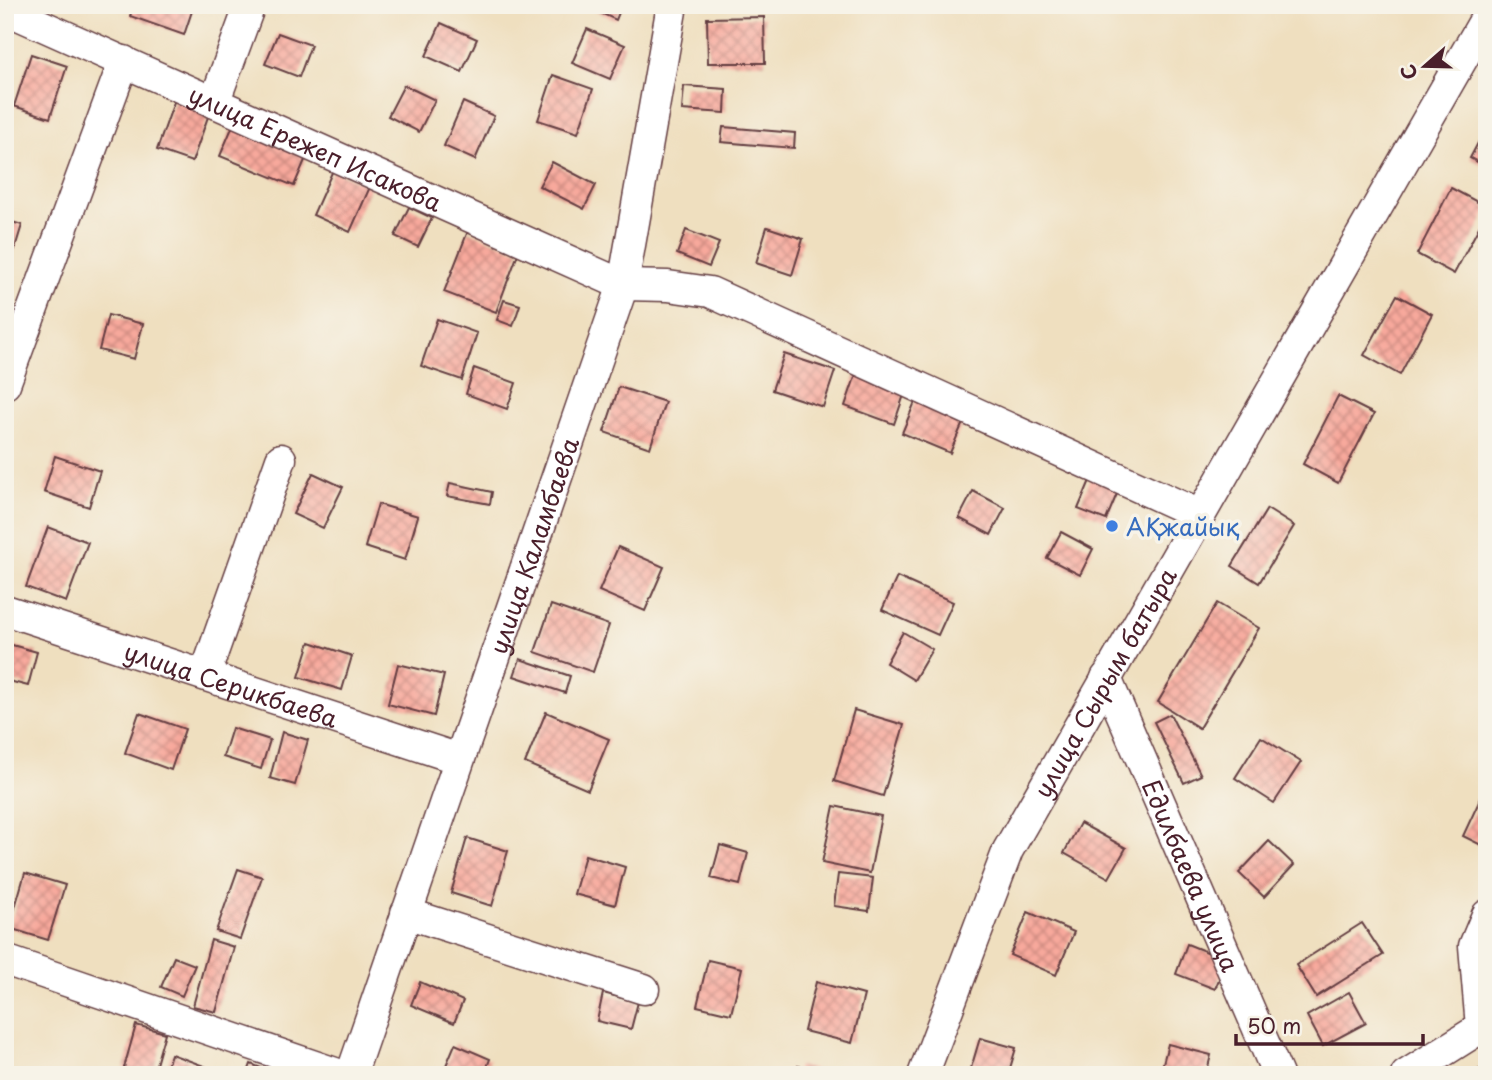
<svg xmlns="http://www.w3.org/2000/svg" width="1492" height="1080" font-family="'Playpen Sans',sans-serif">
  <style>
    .building { fill: url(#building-cross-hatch) }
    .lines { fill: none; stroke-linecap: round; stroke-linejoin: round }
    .minor-casing { stroke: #633c41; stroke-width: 33 }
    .minor { stroke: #fff; stroke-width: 30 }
    .shop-dot { fill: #3f7fe0; stroke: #f7f3e8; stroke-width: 2.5 }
    .labels { text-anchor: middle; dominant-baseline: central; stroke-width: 7; stroke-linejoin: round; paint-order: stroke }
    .street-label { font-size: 24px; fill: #4a1f2b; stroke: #f7f3e8 }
    .shop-label { font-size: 24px; fill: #366cbe; stroke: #f7f3e8; text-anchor: start }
  </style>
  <defs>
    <pattern id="building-cross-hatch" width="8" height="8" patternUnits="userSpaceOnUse" patternTransform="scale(1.75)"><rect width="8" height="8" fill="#f8a99c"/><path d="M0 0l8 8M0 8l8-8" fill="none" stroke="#cb897f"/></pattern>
  </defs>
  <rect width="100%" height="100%" fill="#f7f3e8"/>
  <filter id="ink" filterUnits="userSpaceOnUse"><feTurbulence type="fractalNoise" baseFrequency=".0143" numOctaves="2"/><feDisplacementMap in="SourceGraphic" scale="14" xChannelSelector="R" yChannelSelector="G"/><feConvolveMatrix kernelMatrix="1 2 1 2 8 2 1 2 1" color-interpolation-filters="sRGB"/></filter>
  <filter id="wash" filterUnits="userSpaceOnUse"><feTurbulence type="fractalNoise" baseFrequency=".00686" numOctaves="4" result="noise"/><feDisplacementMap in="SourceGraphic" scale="28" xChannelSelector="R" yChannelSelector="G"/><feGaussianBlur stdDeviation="1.57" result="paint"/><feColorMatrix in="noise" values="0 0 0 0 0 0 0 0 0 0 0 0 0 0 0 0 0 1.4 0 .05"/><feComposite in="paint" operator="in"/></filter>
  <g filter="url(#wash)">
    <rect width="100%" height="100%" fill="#efdfbf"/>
    <g id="blocks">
      <!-- building -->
      <g class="building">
        <polygon points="134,5 194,5 184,35 130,16"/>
        <polygon points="583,5 622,5 616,20"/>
        <polygon points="764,17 765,63 708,63 707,18"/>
        <polygon points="441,23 477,39 462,72 426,56"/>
        <polygon points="587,29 625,45 610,79 572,63"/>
        <polygon points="278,33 311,45 299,77 265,64"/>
        <polygon points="31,54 67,66 50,118 14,106"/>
        <polygon points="553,75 593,89 578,133 538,120"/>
        <polygon points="404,85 435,100 419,132 388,116"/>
        <polygon points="684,86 726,89 725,113 682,110"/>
        <polygon points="175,99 210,111 192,162 157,150"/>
        <polygon points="463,102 494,116 475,160 444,146"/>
        <polygon points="234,123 308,153 294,186 220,156"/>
        <polygon points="1487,126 1487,167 1470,158"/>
        <polygon points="723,127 795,133 794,148 721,142"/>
        <polygon points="552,162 596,185 584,209 539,186"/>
        <polygon points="333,170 370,187 350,232 313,215"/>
        <polygon points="1451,188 1487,207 1487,212 1454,274 1417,254"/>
        <polygon points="409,207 432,218 418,247 395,236"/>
        <polygon points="5,220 22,225 11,261 5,259"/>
        <polygon points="767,227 803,239 792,275 756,263"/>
        <polygon points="686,230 719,243 709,267 677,254"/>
        <polygon points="468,231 519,251 496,312 444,292"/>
        <polygon points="1397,295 1432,314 1400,375 1364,355"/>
        <polygon points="504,300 520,305 513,326 497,320"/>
        <polygon points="108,315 143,324 134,359 99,350"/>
        <polygon points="437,319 477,333 462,380 421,366"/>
        <polygon points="784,354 835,371 823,407 772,390"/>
        <polygon points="859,366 908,383 894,424 845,406"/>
        <polygon points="474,368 516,383 507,409 466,394"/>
        <polygon points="619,387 665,402 650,448 604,432"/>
        <polygon points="1338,396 1374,414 1338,483 1303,464"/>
        <polygon points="917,397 965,418 950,453 902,433"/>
        <polygon points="55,456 100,471 89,507 44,492"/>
        <polygon points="313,473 343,487 323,528 293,514"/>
        <polygon points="1091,478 1119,489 1106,520 1078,509"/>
        <polygon points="450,483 492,492 490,504 447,496"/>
        <polygon points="973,491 1005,508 991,535 959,518"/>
        <polygon points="378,504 418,516 405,560 365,547"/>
        <polygon points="1267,509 1294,526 1259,583 1232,566"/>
        <polygon points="48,527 88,542 66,602 26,587"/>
        <polygon points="1061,532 1093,549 1080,575 1047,558"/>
        <polygon points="618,547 664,567 645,611 599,591"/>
        <polygon points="897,577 953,602 938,635 882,610"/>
        <polygon points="1217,603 1259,628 1199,728 1158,702"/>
        <polygon points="551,605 609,625 593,672 535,652"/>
        <polygon points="903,632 932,649 914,680 886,663"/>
        <polygon points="310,642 352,656 342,690 299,677"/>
        <polygon points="5,643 37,652 28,686 5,680"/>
        <polygon points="520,659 570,676 565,693 514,676"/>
        <polygon points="398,664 444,675 434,716 388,704"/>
        <polygon points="854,710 904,725 883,796 834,781"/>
        <polygon points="546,712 609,739 588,790 525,763"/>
        <polygon points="139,713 185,729 171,770 125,753"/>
        <polygon points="1170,714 1201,775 1184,783 1154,722"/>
        <polygon points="232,728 270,740 261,769 223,757"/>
        <polygon points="282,732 308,740 295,785 270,778"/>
        <polygon points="1261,737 1301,762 1274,803 1235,778"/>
        <polygon points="1483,793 1487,795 1487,848 1463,836"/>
        <polygon points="834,806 881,816 870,873 822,863"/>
        <polygon points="1080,823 1126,848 1109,878 1064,853"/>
        <polygon points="467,838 508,851 492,906 451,893"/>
        <polygon points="1269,841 1294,865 1264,897 1239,873"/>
        <polygon points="720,845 748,853 740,885 711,878"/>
        <polygon points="585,855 625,867 615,905 574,894"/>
        <polygon points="238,869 262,877 240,939 216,931"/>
        <polygon points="25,873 65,885 48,940 9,928"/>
        <polygon points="838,874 873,878 869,911 834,906"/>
        <polygon points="1028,912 1074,932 1056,975 1010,955"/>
        <polygon points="1362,923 1383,955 1316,997 1296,965"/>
        <polygon points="211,940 234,947 216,1012 193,1006"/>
        <polygon points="1187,944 1227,960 1215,989 1176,974"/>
        <polygon points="174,957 195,965 182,996 161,987"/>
        <polygon points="708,960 742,968 731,1014 697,1006"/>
        <polygon points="420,982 463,1001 454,1023 411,1005"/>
        <polygon points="816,982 864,995 852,1043 804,1031"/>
        <polygon points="1349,992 1366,1023 1323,1046 1307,1016"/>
        <polygon points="603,993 638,1002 631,1029 597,1021"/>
        <polygon points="136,1025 165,1033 153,1075 122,1075"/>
        <polygon points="980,1038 1016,1048 1008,1075 969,1075"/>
        <polygon points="455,1044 490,1059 484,1075 442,1075"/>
        <polygon points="1168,1044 1211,1055 1206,1075 1160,1075"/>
        <polygon points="171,1054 215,1070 213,1075 164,1075"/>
        <polygon points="251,1064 278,1075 247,1075"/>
        <polygon points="798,1066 834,1074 834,1075 796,1075"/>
        <polygon points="1487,1066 1487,1075 1466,1075"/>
      </g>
    </g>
  </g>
  <g filter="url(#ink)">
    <use href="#blocks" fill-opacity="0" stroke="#633c41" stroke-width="2"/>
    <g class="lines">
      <defs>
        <g id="minor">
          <path id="s1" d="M5,9l618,276 45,1 42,6 490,223"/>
          <polyline points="214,103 250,5"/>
          <polyline points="5,384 124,61"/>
          <path id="s2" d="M5,610l454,149"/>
          <polyline points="205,675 281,459"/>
          <path id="s3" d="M1106,678l172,397"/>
          <polyline points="406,913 644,989"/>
          <polyline points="5,960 341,1075"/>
          <polyline points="1481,1027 1474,946 1487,915"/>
          <path id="s4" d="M351,1075l272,-790 49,-280"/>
          <path id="s5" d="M923,1075l85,-225 479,-834"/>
          <polyline points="1406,1075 1487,1024"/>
        </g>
      </defs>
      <!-- minor casing -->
      <use href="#minor" class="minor-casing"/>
      <!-- minor -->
      <use href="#minor" class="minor"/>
    </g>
  </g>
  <!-- markers -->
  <circle class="shop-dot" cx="1112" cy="526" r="7"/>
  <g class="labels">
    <!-- street labels -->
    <g class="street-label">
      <text stroke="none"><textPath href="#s1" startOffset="340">улица Ережеп Исакова</textPath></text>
      <text stroke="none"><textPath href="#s4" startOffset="560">улица Каламбаева</textPath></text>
      <text stroke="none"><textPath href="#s5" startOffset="434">улица Сырым батыра</textPath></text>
      <text stroke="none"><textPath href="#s2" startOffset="238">улица Серикбаева</textPath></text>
      <text stroke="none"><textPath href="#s3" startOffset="215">Едилбаева улица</textPath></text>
    </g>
    <!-- shop labels -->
    <g class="shop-label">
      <text x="1126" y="526">АҚжайық</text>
    </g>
  </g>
  <!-- margin -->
  <rect width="1492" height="1080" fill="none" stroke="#f7f3e8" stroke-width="28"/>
  <!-- north arrow -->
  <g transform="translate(1425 66) rotate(250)" stroke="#f7f3e8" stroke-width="5" paint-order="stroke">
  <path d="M0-5L12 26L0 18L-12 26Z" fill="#4a1f2b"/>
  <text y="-10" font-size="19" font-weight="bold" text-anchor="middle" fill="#4a1f2b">С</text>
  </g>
  <!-- scale -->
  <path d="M1236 1034v10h187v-10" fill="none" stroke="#4a1f2b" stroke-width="3.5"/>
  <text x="1247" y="1034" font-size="21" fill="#4a1f2b" stroke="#f7f3e8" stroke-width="5" paint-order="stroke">50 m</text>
</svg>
